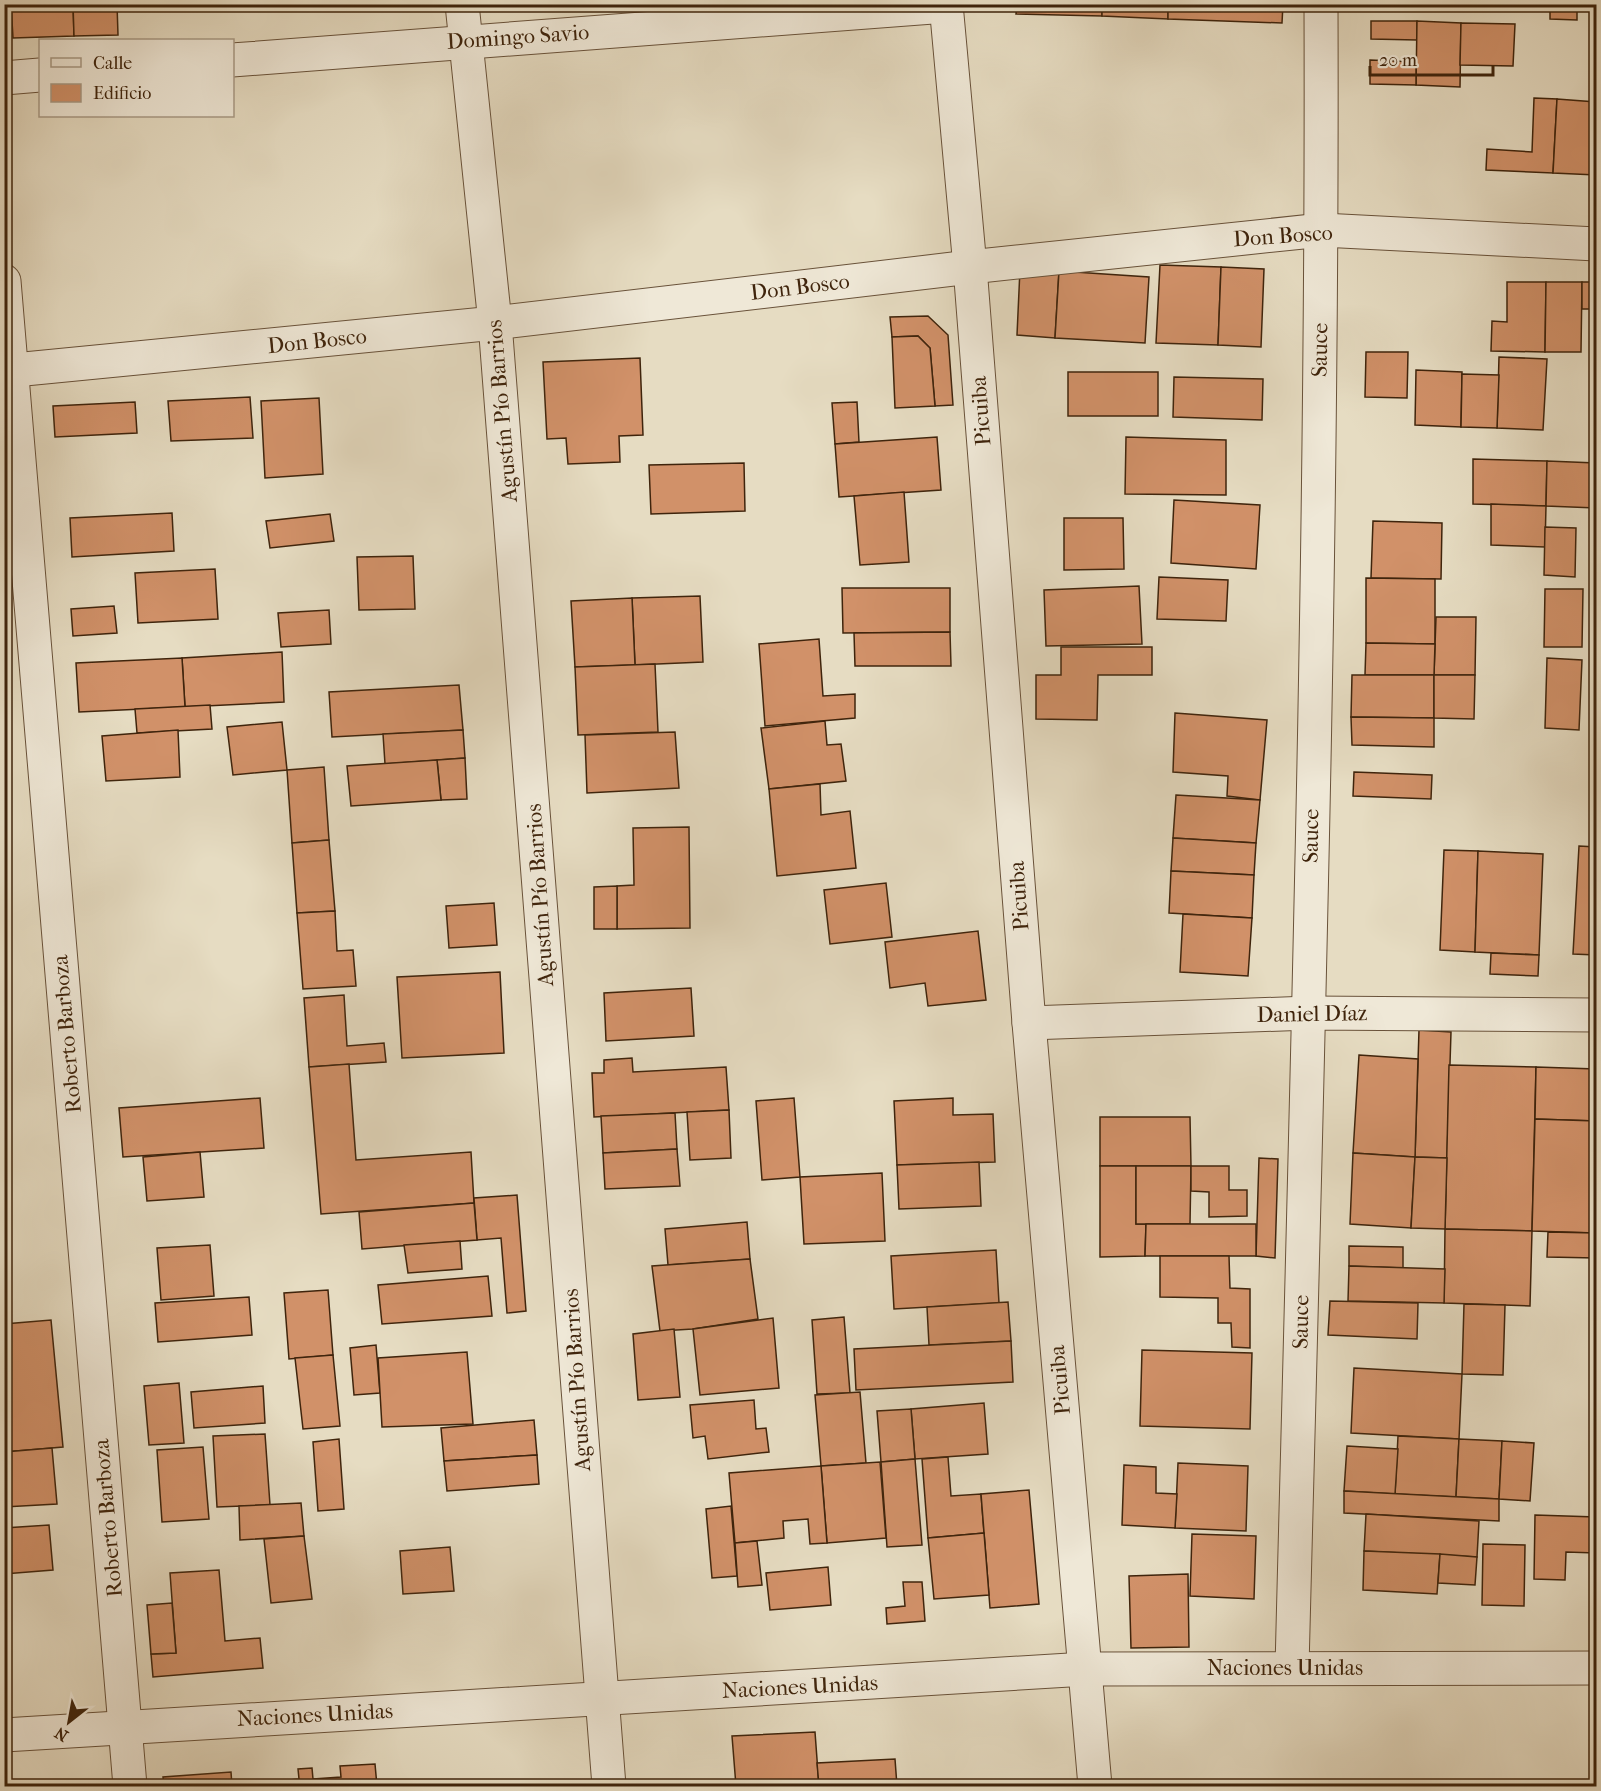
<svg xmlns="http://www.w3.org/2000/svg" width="1601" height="1791" font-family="'IM FELL French Canon',serif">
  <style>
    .building { fill: #d19169; stroke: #3f240c; stroke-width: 1.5 }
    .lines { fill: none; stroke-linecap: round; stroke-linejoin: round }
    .minor-casing { stroke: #69523a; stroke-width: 35 }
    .minor { stroke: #efe8d7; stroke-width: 33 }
    .labels { text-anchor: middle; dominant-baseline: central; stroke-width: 4.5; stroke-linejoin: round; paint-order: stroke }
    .street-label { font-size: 22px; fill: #3f240c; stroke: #efe8d7 }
  </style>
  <rect width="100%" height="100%" fill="#e6dcc2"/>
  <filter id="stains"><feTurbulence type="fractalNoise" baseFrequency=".00333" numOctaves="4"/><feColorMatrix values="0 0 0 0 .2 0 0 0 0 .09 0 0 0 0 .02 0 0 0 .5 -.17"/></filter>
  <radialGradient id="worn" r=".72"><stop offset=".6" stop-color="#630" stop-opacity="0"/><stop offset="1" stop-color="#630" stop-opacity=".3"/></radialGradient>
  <!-- building -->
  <g class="building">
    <polygon points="11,4 73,4 74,36 13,38"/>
    <polygon points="73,4 117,4 118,35 74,36"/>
    <polygon points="1017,4 1102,4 1102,16 1016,14"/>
    <polygon points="1102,4 1168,4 1168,19 1102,16"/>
    <polygon points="1168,4 1283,4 1282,23 1168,19"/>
    <polygon points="1550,4 1577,4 1577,20 1550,19"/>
    <polygon points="1371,21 1417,21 1417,40 1371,39"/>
    <polygon points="1417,21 1461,23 1460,87 1416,85"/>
    <polygon points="1461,23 1515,24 1513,66 1460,65"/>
    <polygon points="1370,60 1416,62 1416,85 1370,84"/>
    <polygon points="1534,98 1557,99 1553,173 1486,170 1487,149 1532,152"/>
    <polygon points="1557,99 1596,102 1596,175 1553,173"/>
    <polygon points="1160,265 1221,267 1218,345 1156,343"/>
    <polygon points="1221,267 1264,269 1261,347 1218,345"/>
    <polygon points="1020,269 1059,271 1055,338 1017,335"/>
    <polygon points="1059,271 1149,277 1145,343 1055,338"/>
    <polygon points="1507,282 1546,282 1545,352 1491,351 1492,321 1507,322"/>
    <polygon points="1546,282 1582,282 1581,352 1545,352"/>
    <polygon points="1582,282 1593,282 1592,309 1582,309"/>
    <polygon points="928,316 948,335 953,405 935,406 930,348 918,336 892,337 890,317"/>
    <polygon points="918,336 930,348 935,406 895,408 892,337"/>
    <polygon points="1366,352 1408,352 1407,398 1365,397"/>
    <polygon points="1499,357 1547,359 1543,430 1497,428"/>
    <polygon points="640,358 643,435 619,436 620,462 568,464 566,438 547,439 543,362"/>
    <polygon points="1416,370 1462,372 1461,427 1415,425"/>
    <rect x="1068" y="372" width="90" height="44"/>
    <polygon points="1462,374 1499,375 1497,428 1461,427"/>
    <polygon points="1174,377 1263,379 1262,420 1173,417"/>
    <polygon points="250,397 253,438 171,441 168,401"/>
    <polygon points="319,398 323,474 265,478 261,401"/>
    <polygon points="135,402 137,433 55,437 53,406"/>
    <polygon points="857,402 859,442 835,444 832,403"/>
    <polygon points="937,437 941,490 839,497 835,444"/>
    <polygon points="1126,437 1226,440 1226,495 1125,494"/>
    <polygon points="1473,459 1547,461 1546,506 1473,504"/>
    <polygon points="1547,461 1596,463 1596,508 1546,506"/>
    <polygon points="744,463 745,511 651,514 649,465"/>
    <polygon points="904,492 909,562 860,565 854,496"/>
    <polygon points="1174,500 1260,505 1256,569 1171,563"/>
    <polygon points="1491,504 1546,506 1545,547 1491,545"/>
    <polygon points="172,513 174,551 72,557 70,518"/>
    <polygon points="330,514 334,541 270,548 266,521"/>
    <polygon points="1064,518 1123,518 1124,569 1064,570"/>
    <polygon points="1373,521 1442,523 1441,579 1371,578"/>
    <polygon points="1545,527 1576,528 1575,577 1544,575"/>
    <polygon points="413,556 415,609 359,610 357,557"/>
    <polygon points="215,569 218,619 138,623 135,573"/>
    <polygon points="1159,577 1228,580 1226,621 1157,619"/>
    <polygon points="1366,578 1435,579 1435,644 1366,643"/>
    <polygon points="1139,586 1142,644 1046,646 1044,590"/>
    <polygon points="842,588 950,588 950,632 843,633"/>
    <polygon points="1545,589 1583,589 1582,647 1544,647"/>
    <polygon points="700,596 703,662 635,665 632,598"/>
    <polygon points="632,598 635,665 575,667 571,601"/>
    <polygon points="114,606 117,633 73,636 71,609"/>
    <polygon points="329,610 331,644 281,647 278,613"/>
    <polygon points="1436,617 1476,617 1475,675 1434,675"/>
    <polygon points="950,632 951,666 855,666 854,633"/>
    <polygon points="819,639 823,696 855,694 855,718 765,726 759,644"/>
    <polygon points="1366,643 1435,644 1434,675 1365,675"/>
    <polygon points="1061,647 1152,647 1152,675 1098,675 1097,720 1036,719 1036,675 1061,675"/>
    <polygon points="282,652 284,702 185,707 182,658"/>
    <polygon points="182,658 185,707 79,712 76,663"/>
    <polygon points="1547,658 1582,660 1579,730 1545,728"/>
    <polygon points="655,664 658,732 578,735 575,667"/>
    <polygon points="1352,675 1434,675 1434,718 1351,717"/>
    <polygon points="1434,675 1475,675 1474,719 1434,718"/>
    <polygon points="459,685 463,730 332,737 329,692"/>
    <polygon points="210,705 212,729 137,733 135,709"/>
    <polygon points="1175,713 1267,720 1260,800 1227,796 1228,776 1173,772"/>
    <polygon points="1351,717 1434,718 1434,747 1352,745"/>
    <polygon points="825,721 827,745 841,744 846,781 769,789 761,728"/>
    <polygon points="282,722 287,770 233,775 227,727"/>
    <polygon points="178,730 180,777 106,781 102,736"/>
    <polygon points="463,730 465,758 385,764 383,734"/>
    <polygon points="675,732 679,788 587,793 585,735"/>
    <polygon points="465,758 467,799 441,800 437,760"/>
    <polygon points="437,760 441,800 351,806 347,766"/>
    <polygon points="324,767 329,840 292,843 287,770"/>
    <polygon points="1354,772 1432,775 1431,799 1353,796"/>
    <polygon points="820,784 821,815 850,811 856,868 777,876 769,789"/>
    <polygon points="1176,795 1260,800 1256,843 1173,838"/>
    <polygon points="689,827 690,928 617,929 617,886 634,885 633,828"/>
    <polygon points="1173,838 1256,843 1254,875 1171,871"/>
    <polygon points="329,840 335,911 297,913 292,843"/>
    <polygon points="1579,846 1596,847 1596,955 1573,954"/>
    <polygon points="1444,850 1478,851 1475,952 1440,950"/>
    <polygon points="1478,851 1543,854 1539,955 1475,952"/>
    <polygon points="1171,871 1254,875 1252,918 1169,913"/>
    <polygon points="886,883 892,937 830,944 824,890"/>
    <polygon points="617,886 617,929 594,929 594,887"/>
    <polygon points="494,903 497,945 449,948 446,906"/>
    <polygon points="335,911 337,951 353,950 356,986 303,989 297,913"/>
    <polygon points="1183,914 1252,918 1248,976 1180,972"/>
    <polygon points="978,931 986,1000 928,1006 925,983 890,988 885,942"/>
    <polygon points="1491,953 1539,955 1538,976 1490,974"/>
    <polygon points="8,969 10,1011 4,1011 4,970"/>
    <polygon points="500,972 504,1053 402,1058 397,977"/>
    <polygon points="691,988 694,1036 606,1041 604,993"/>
    <polygon points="344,995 347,1046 384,1043 386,1062 309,1067 304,998"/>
    <polygon points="1419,1030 1451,1032 1447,1158 1415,1157"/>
    <polygon points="1359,1055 1418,1059 1415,1157 1353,1153"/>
    <polygon points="632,1058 633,1072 726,1067 729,1110 594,1117 592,1073 604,1073 604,1060"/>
    <polygon points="349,1064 356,1160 471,1152 474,1203 321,1214 309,1067"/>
    <polygon points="1449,1065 1536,1067 1532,1231 1445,1229"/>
    <polygon points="1536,1067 1596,1069 1596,1121 1535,1119"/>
    <polygon points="260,1098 264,1148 123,1157 119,1108"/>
    <polygon points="794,1098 800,1177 762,1180 756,1101"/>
    <polygon points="953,1098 953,1115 993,1114 995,1162 897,1165 894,1101"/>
    <polygon points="729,1110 731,1158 690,1160 687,1112"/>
    <polygon points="675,1113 677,1149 603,1153 601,1116"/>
    <polygon points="1100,1117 1190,1117 1191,1166 1100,1166"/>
    <polygon points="1535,1119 1596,1121 1596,1233 1532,1231"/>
    <polygon points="677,1149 680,1186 605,1189 603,1153"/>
    <polygon points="200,1152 204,1197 147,1201 143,1157"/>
    <polygon points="1353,1153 1415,1157 1411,1228 1350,1224"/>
    <polygon points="1415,1157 1447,1158 1445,1229 1411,1228"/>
    <polygon points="1259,1158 1278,1159 1275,1258 1256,1256"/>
    <polygon points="979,1162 981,1206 899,1209 897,1165"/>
    <polygon points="1100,1166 1136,1166 1136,1224 1146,1224 1145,1256 1100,1257"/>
    <polygon points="1136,1166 1191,1166 1190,1224 1136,1224"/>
    <polygon points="1191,1166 1229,1166 1229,1190 1247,1190 1247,1216 1209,1217 1209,1192 1191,1191"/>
    <polygon points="882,1173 885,1241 804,1244 800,1177"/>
    <polygon points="517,1195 526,1311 507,1313 501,1238 477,1240 474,1198"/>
    <polygon points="474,1203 477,1240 362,1249 359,1212"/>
    <polygon points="747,1222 750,1259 668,1265 665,1229"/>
    <polygon points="1146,1224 1256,1224 1256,1256 1145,1256"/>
    <polygon points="1445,1229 1532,1231 1530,1306 1444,1303"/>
    <polygon points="1548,1232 1596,1233 1596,1258 1547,1257"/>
    <polygon points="460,1241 462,1269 408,1273 404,1245"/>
    <polygon points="210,1245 214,1296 161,1300 157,1248"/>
    <polygon points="1349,1246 1403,1247 1403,1268 1349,1266"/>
    <polygon points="996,1250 999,1303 894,1309 891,1256"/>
    <polygon points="1160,1256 1229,1256 1230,1288 1250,1289 1250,1348 1232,1347 1231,1323 1218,1323 1218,1298 1160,1297"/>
    <polygon points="750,1259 758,1319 693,1329 660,1331 652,1266"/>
    <polygon points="1349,1266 1445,1269 1444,1303 1348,1301"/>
    <polygon points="488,1276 492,1316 382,1324 378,1285"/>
    <polygon points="328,1290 333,1355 289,1359 284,1293"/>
    <polygon points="249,1297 252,1335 158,1342 155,1303"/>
    <polygon points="1330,1301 1418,1303 1417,1339 1328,1335"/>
    <polygon points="1008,1302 1011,1341 929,1345 927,1307"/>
    <polygon points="1464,1304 1505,1305 1503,1375 1462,1374"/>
    <polygon points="844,1317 850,1393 817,1394 812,1320"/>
    <polygon points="773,1318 779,1388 700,1395 693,1329"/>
    <polygon points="51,1320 63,1447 4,1452 4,1324"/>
    <polygon points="674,1329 680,1397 638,1400 633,1334"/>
    <polygon points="1011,1341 1013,1382 856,1390 854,1349"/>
    <polygon points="376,1345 380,1393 354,1395 350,1348"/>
    <polygon points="1142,1350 1252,1353 1250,1429 1140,1426"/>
    <polygon points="467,1352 473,1424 382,1427 378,1358"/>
    <polygon points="333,1355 340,1426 303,1429 295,1358"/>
    <polygon points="1354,1368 1462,1374 1459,1439 1351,1433"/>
    <polygon points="179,1383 184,1443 149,1445 144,1386"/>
    <polygon points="263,1386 265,1423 194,1428 191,1392"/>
    <polygon points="860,1392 866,1463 821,1466 815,1395"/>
    <polygon points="754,1400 756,1429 766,1428 769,1452 708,1459 705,1436 693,1438 690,1405"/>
    <polygon points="984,1403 988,1454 915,1459 911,1409"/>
    <polygon points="911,1409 915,1459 881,1462 877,1411"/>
    <polygon points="534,1420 537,1455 444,1461 441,1428"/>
    <polygon points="265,1434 270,1505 217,1507 213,1436"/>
    <polygon points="1398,1436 1459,1439 1456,1497 1395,1494"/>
    <polygon points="339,1439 344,1509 318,1511 313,1442"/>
    <polygon points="1459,1439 1502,1441 1499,1499 1456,1497"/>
    <polygon points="1502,1441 1534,1443 1530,1501 1499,1499"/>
    <polygon points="1347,1446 1398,1449 1395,1494 1344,1491"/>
    <polygon points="203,1447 209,1519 162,1522 157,1450"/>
    <polygon points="52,1448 57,1504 4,1507 4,1452"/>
    <polygon points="537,1455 539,1484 447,1491 444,1461"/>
    <polygon points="948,1457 951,1496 981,1494 984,1533 928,1538 922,1459"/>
    <polygon points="915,1459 922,1545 887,1547 881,1462"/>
    <polygon points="880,1462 886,1538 827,1543 821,1466"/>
    <polygon points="1178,1463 1248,1466 1246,1531 1175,1528"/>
    <polygon points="1124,1465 1156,1467 1156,1493 1177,1494 1175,1528 1122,1525"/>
    <polygon points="821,1466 827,1543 810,1544 808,1519 783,1521 784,1538 735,1543 729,1473"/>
    <polygon points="1029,1490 1039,1604 990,1608 981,1494"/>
    <polygon points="1344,1491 1499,1499 1499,1521 1344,1513"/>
    <polygon points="301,1503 304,1536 240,1540 239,1506"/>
    <polygon points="731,1506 737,1576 712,1578 706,1509"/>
    <polygon points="1366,1514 1479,1521 1477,1557 1364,1551"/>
    <polygon points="1535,1515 1596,1517 1596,1553 1566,1552 1565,1580 1534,1579"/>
    <polygon points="49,1525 53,1570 4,1574 4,1528"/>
    <polygon points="984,1533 989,1595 934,1599 928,1538"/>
    <polygon points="1192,1534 1256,1536 1254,1599 1190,1596"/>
    <polygon points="304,1536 312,1599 271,1603 264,1539"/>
    <polygon points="757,1541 762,1585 738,1587 735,1543"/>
    <polygon points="1483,1544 1525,1545 1524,1606 1482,1605"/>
    <polygon points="450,1547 454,1591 403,1594 400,1551"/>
    <polygon points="1364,1551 1440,1554 1437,1594 1363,1590"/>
    <polygon points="1440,1554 1477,1557 1475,1585 1438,1583"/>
    <polygon points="828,1567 831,1605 770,1610 766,1573"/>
    <polygon points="219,1570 225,1641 260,1638 263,1668 153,1677 151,1654 176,1653 170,1573"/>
    <polygon points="1188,1574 1189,1647 1131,1648 1129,1576"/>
    <polygon points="903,1582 922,1582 925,1621 887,1624 886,1608 905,1606"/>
    <polygon points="172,1603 176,1653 151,1654 147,1605"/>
    <polygon points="1593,1725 1596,1725 1596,1779"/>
    <polygon points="815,1732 819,1786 736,1786 732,1736"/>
    <polygon points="895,1759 897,1786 819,1786 817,1763"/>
    <polygon points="375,1764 377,1786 280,1786 280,1781 299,1779 298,1769 312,1768 313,1779 341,1777 340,1766"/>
    <polygon points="231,1772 232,1786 164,1786 163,1777"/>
    <polygon points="1339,1781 1340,1786 1292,1786"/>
  </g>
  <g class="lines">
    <defs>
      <g id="minor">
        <polyline points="462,4 495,323 609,1786"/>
        <polyline points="946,4 970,267 1029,1023 1095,1786"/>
        <polyline points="232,60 946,6"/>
        <polyline points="4,78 40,75"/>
        <polyline points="4,281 130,1786"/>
        <polyline points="4,371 495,323 970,267 1322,230 1596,244"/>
        <polyline points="1029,1023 1309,1013 1596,1015"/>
        <path d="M1292,1668c14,-554 31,-1109 29,-1664"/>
        <polyline points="4,1735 1086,1669 1596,1668"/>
      </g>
    </defs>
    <!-- minor casing -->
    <use href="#minor" class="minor-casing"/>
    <!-- minor -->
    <use href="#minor" class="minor"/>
  </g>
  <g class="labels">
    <!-- street labels -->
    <g class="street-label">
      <text transform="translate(518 37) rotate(-4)">Domingo Savio</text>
      <text transform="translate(1283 236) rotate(-4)">Don Bosco</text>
      <text transform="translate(800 287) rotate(-7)">Don Bosco</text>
      <text transform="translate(317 341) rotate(-6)">Don Bosco</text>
      <text transform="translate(1320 350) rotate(-89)">Sauce</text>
      <text transform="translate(502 411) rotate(-95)">Agustín Pío Barrios</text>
      <text transform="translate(981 411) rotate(-94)">Picuiba</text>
      <text transform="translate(1311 836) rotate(-89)">Sauce</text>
      <text transform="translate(540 895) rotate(-94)">Agustín Pío Barrios</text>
      <text transform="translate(1019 896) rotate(-94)">Picuiba</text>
      <text transform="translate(1312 1014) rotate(-1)">Daniel Díaz</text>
      <text transform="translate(67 1034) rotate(-95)">Roberto Barboza</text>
      <text transform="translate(1301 1322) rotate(-89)">Sauce</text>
      <text transform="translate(577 1380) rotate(-94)">Agustín Pío Barrios</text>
      <text transform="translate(1060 1380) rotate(-95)">Picuiba</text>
      <text transform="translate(108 1518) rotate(-95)">Roberto Barboza</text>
      <text x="1285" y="1668">Naciones Unidas</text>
      <text transform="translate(800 1687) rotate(-3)">Naciones Unidas</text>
      <text transform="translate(315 1715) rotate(-3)">Naciones Unidas</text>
    </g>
  </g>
  <!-- margin -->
  <rect width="1601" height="1791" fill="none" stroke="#e6dcc2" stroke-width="24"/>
  <rect x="6" y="6" width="1589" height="1779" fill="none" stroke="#3f240c" stroke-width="3"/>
  <rect x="12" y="12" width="1577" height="1767" fill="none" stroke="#3f240c" stroke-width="1.5"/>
  <!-- legend -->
  <rect x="39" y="39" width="195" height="78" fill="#efe8d7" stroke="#a99a86" stroke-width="1.5"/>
  <rect x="51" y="58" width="30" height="9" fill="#efe8d7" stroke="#a99a86" stroke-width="1.5"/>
  <text x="93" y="69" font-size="18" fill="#3f240c">Calle</text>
  <rect x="51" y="84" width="30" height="18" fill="#d19169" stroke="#a99a86" stroke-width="1.5"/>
  <text x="93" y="99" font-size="18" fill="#3f240c">Edificio</text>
  <!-- north arrow -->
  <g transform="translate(69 1722) rotate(211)" stroke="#efe8d7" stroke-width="4.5" paint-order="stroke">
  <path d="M0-4.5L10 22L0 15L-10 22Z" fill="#3f240c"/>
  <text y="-9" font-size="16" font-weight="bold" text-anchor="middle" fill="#3f240c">N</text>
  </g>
  <!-- scale -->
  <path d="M1370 66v9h123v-9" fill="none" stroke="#3f240c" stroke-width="3"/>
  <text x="1379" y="66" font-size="18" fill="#3f240c" stroke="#efe8d7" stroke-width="4.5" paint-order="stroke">20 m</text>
  <rect width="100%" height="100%" filter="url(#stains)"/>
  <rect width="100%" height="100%" fill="url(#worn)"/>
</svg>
